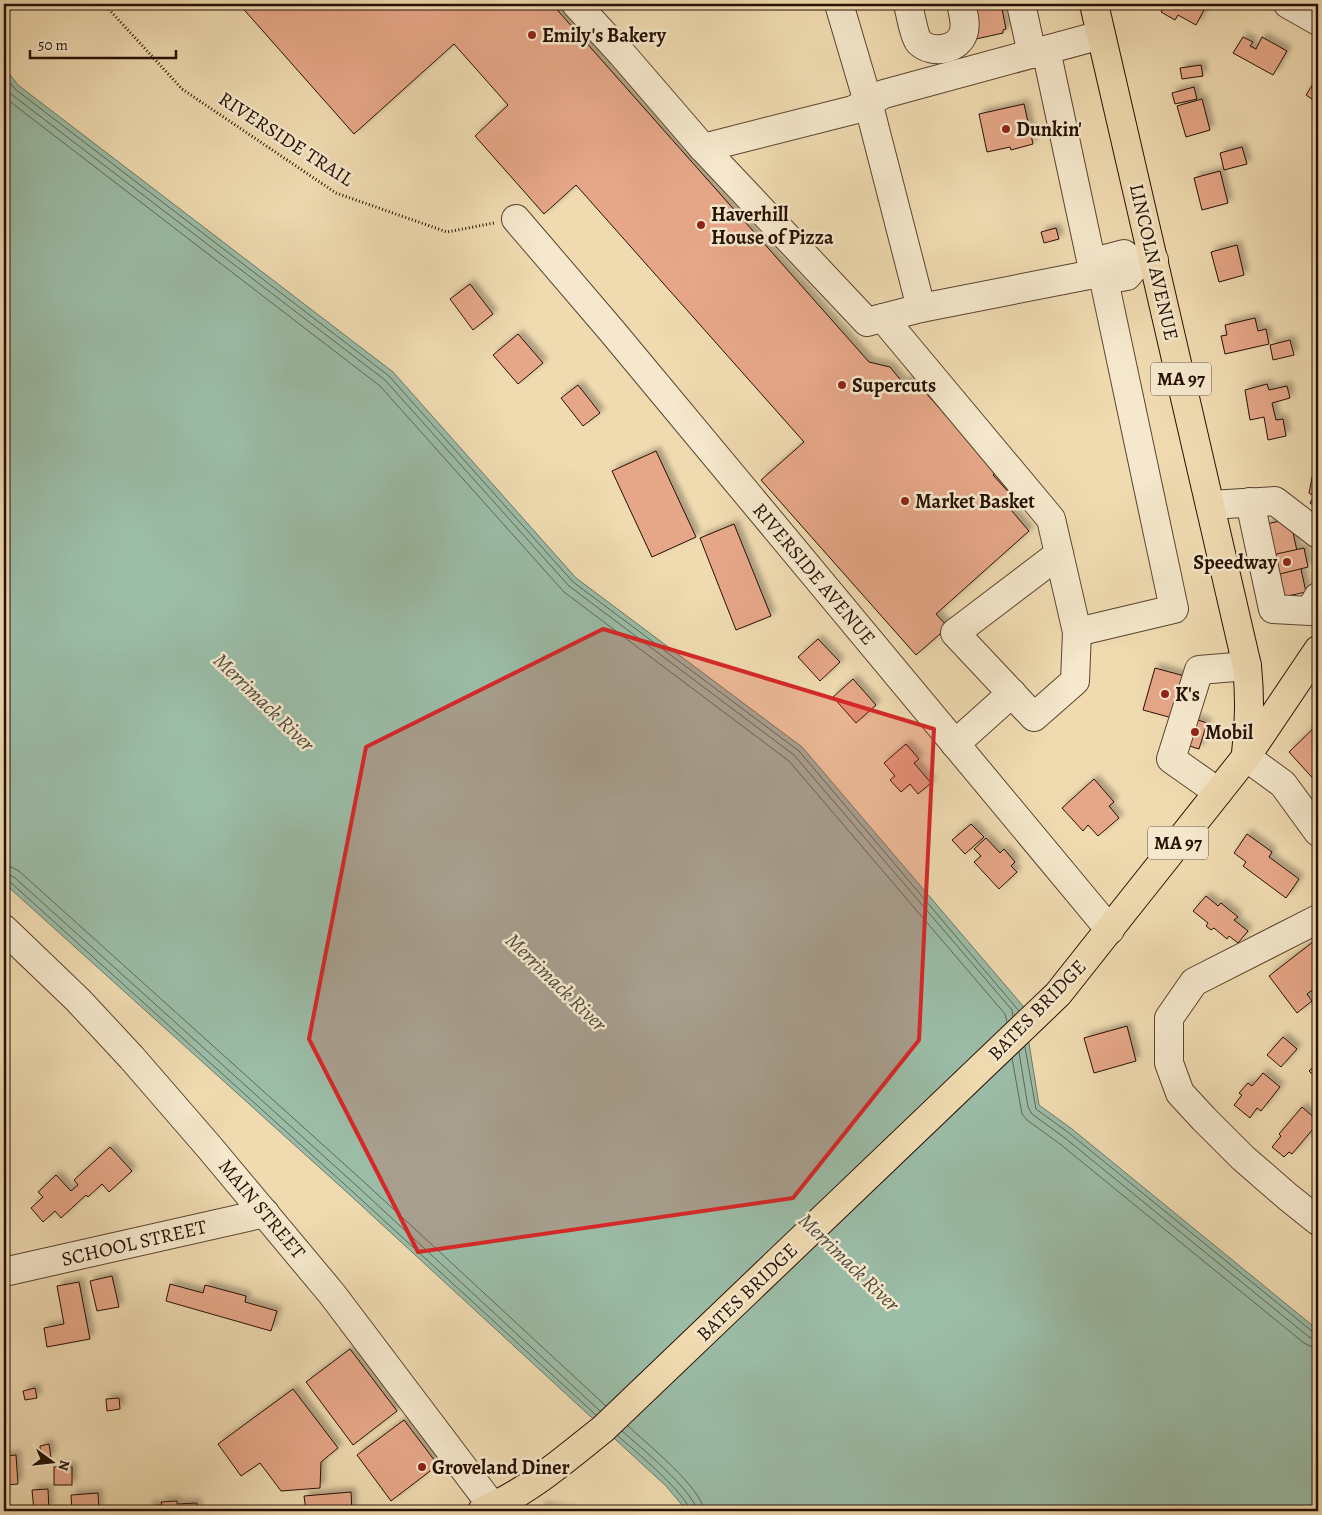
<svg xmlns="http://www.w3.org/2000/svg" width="1322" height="1515" font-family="Alegreya,serif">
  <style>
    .water { fill: #9bbca7; stroke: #6d7766 }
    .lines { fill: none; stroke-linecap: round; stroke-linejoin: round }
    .shore { stroke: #616656; stroke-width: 1 }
    .building { fill: #e6a788; stroke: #271004; filter: url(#shadow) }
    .minor-casing { stroke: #59432f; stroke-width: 30 }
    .major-casing { stroke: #271004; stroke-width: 30 }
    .path { stroke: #271004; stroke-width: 3; stroke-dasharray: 1 2.5; stroke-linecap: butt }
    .minor { stroke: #f5e8cc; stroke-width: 28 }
    .major { stroke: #f0dbb1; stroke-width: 28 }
    .marked { fill: #d62828; fill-opacity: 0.2; stroke: #d62828; stroke-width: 4; stroke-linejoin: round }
    .poi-dot { fill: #8f2418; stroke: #f5e8cc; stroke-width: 2 }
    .labels { text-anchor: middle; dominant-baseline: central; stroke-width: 5; stroke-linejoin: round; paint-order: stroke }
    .shield { fill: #f5e8cc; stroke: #655140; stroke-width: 1 }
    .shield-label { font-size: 19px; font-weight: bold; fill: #271004 }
    .poi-label { font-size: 20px; font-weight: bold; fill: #271004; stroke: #f5e8cc; text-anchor: start }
    .street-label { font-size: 20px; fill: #271004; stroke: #f5e8cc }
    .water-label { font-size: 21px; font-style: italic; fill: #504c3d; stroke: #f5e8cc }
  </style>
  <defs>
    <filter id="shadow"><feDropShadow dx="4.5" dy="-4.5" stdDeviation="2.5" flood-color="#0004"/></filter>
  </defs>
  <rect width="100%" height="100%" fill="#f0dbb1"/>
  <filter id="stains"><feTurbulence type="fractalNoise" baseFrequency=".004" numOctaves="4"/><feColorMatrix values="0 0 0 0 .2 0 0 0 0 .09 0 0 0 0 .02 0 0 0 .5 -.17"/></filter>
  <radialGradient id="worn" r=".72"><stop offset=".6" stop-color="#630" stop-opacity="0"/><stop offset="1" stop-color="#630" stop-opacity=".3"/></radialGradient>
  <!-- water -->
  <polygon class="water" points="4,67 18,85 393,372 576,578 802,747 1023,1006 1039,1105 1072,1129 1318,1330 1318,1511 687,1511 666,1486 350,1195 4,883"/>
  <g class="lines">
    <!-- shore -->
    <g class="shore">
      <polyline points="4,75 15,89 389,376 573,582 799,751 1019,1011"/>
      <polyline points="4,85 11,94 385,380 569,586 794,755 1012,1010 1013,1016"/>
      <polyline points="4,97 380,386 564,592 789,761 1005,1014 1007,1022"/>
      <polyline points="4,866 11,867 19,871 363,1181 606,1406"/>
      <polyline points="4,873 14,877 358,1187 600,1411"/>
      <polyline points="4,880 9,881 353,1192 596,1415"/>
      <polyline points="1025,1047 1036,1109 1069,1133 1313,1332 1318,1333"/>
      <polyline points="1019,1052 1028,1107 1032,1114 1065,1138 1309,1337 1318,1340"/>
      <polyline points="1012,1058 1022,1114 1027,1120 1060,1144 1304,1343 1310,1346 1318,1347"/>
      <path d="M628,1426c17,16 75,63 76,85"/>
      <path d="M622,1431c16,14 74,62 75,80"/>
      <path d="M618,1436c14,12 71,60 72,75"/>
    </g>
  </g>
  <!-- building -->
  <g class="building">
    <polygon points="239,4 552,4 869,362 890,367 903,383 905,381 918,384 996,472 993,475 1013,497 1005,503 1029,531 936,614 948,627 916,655 761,480 804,442 576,185 544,214 475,136 508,105 454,44 354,134"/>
    <polygon points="968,4 1001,4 1006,29 1003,30 1003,33 976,39"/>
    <polygon points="1154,4 1202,4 1206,6 1196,25 1178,15 1175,20 1161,12 1163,9"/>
    <polygon points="1243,37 1253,42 1250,46 1256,49 1262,37 1287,51 1273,75 1233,53"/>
    <polygon points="1201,65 1203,76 1182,79 1180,68"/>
    <polygon points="1318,76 1318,103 1306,95"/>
    <polygon points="1194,87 1197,99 1175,104 1172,93"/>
    <polygon points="1202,99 1210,130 1186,137 1177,106"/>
    <polygon points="1024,104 1033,144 1011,150 1010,147 987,152 979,114"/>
    <polygon points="1242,147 1247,164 1224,170 1220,153"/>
    <polygon points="1220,171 1228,203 1202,210 1194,178"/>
    <polygon points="1056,228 1059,239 1044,243 1041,232"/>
    <polygon points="1237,245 1244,275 1219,282 1211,252"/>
    <polygon points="470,284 493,314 473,330 450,299"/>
    <polygon points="1255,318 1258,331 1266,329 1269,344 1225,354 1221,336 1227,335 1225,325"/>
    <polygon points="518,334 543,363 518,384 493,355"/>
    <polygon points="1290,340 1294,355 1273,360 1270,345"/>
    <polygon points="1267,384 1269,390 1287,386 1290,398 1272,403 1276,420 1283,419 1286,436 1268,440 1264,417 1250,420 1245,390"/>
    <polygon points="578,385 600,413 583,426 561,398"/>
    <polygon points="656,451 696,537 652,557 612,471"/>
    <polygon points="1315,463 1318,465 1318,508 1310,503 1314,496 1309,493"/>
    <polygon points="1290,519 1306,592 1283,597 1266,524"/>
    <polygon points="734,524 771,616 736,630 700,538"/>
    <polygon points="1304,548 1308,567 1272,576 1267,556"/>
    <polygon points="818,639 840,662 820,681 798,657"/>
    <polygon points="1155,668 1188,677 1176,719 1143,710"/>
    <polygon points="853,679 876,705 856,723 833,697"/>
    <polygon points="1189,717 1207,723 1199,749 1180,743"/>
    <polygon points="1318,724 1318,784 1289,752"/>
    <polygon points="906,744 919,759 914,763 931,783 918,794 910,784 901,792 890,780 895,776 884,763"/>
    <polygon points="1094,779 1114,802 1109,806 1119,818 1098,836 1088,825 1083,831 1062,808"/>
    <polygon points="971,824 984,837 965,854 952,840"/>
    <polygon points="1247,834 1272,852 1269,857 1299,879 1286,898 1243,866 1246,862 1234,853"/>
    <polygon points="986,838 1000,853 1004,849 1015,862 1011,866 1017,872 999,889 974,862 981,856 974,849"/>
    <polygon points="1206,896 1218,906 1221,903 1238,917 1234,920 1248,931 1238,943 1229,936 1227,939 1214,928 1211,930 1206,926 1208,923 1193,911"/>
    <polygon points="1318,938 1318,986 1307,994 1312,1001 1297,1013 1269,976"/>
    <polygon points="1127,1026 1136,1061 1094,1073 1084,1038"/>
    <polygon points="1283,1037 1297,1049 1281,1067 1267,1055"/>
    <polygon points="1318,1062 1318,1080 1309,1071"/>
    <polygon points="1263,1073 1280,1087 1261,1111 1257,1108 1250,1118 1234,1105 1242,1095 1239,1093 1248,1083 1252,1086"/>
    <polygon points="1302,1107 1318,1121 1318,1123 1292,1154 1289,1152 1284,1157 1272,1147 1281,1136 1279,1134"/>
    <polygon points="110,1147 132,1171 109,1192 102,1184 88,1197 86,1195 61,1218 55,1211 43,1222 31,1208 43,1197 38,1192 56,1175 71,1191 78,1185 74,1180"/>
    <polygon points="112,1276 119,1307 97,1311 90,1281"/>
    <polygon points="79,1282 90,1339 47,1347 44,1328 64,1324 57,1286"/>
    <polygon points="170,1284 203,1293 205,1285 246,1296 245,1302 277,1311 271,1331 166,1301"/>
    <polygon points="350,1349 397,1411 353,1445 306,1382"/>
    <polygon points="35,1388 37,1398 25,1400 23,1391"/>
    <polygon points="293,1389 338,1448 321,1462 320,1488 281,1491 260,1463 241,1476 218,1444"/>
    <polygon points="119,1398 120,1409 107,1411 106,1399"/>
    <polygon points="404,1420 438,1465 391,1501 357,1455"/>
    <polygon points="49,1444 51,1457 41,1458 40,1446"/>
    <polygon points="16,1455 18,1484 6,1485 4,1456"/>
    <rect x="54" y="1467" width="18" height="18"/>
    <polygon points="48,1489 49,1511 34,1511 32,1490"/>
    <polygon points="351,1492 352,1511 306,1511 304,1496"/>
    <polygon points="98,1493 99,1511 72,1511 71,1495"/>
    <polygon points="177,1501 177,1504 197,1503 197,1511 149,1511 148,1506 162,1505 161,1502"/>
    <polygon points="541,1507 573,1511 541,1511"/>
  </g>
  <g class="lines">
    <defs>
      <g id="minor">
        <polyline points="576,4 622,54 703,148 867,322 921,308 1094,274 1104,280 1127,276 1137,264 1154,260"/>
        <polyline points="839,4 868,102 921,308"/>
        <path d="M908,4c2,8 6,32 11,38 13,13 41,8 45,-11 2,-9 -1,-18 -3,-27"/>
        <polyline points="1021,4 1032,54"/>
        <polyline points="1288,4 1318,21"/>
        <polyline points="1046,50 1094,274"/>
        <polyline points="703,148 853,110 884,94 1101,35"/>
        <polyline points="516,219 611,330 1110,930"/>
        <polyline points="1094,274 1105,259 1124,254 1137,264"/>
        <polyline points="883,318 1051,519 1077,632 1174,609 1104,280"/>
        <polyline points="1250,502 1273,609 1310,611 1318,597"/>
        <polyline points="1210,505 1275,501 1318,534"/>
        <polyline points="1059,554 955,633 1034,717 1075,681 1077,632"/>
        <polyline points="955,744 1012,693"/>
        <polyline points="1246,757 1283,784 1318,832"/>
        <polyline points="1218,792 1171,759 1199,670 1247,666"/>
        <polyline points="1318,919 1194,982 1169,1018 1169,1063 1180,1093 1204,1119 1243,1158 1288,1197 1318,1221"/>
        <polyline points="4,929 78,1000 132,1058 210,1148 332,1294 493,1507"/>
        <polyline points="4,1272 265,1213"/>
      </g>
      <g id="major">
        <path d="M1094,4l153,662c3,30 3,57 -1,87"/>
        <path d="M482,1511c45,-18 83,-52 121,-82l455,-435 188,-237 72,-107"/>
      </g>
    </defs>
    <!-- minor casing -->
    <use href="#minor" class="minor-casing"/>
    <!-- major casing -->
    <use href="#major" class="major-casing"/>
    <!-- path -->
    <polyline class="path" points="104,4 182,89 336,193 447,232 494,223"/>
    <!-- minor -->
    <use href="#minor" class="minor"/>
    <!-- major -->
    <use href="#major" class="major"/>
  </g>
  <!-- marked area -->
  <path class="marked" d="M603,629l331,100 -15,311 -126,158 -375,54 -109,-213 57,-292z"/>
  <!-- markers -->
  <g class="poi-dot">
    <circle cx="532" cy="35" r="5"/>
    <circle cx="1006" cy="129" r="5"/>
    <circle cx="701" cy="225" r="5"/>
    <circle cx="842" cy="385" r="5"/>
    <circle cx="905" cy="501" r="5"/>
    <circle cx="1287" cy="562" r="5"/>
    <circle cx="1165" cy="694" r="5"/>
    <circle cx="1195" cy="732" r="5"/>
    <circle cx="422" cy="1467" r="5"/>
  </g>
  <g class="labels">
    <!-- shield labels -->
    <g class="shield">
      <rect x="1151" y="362.5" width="60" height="33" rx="4"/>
      <rect x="1148" y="826.5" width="60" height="33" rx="4"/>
    </g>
    <g class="shield-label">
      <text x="1181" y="379">MA 97</text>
      <text x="1178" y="843">MA 97</text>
    </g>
    <!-- poi labels -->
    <g class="poi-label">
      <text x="542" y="35">Emily's Bakery</text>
      <text x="1016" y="129">Dunkin'</text>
      <text x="711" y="214">Haverhill<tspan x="711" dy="23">House of Pizza</tspan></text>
      <text x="852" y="385">Supercuts</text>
      <text x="915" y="501">Market Basket</text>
      <text x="1277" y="562" text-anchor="end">Speedway</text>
      <text x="1175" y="694">K's</text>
      <text x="1205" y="732">Mobil</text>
      <text x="432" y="1467">Groveland Diner</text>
    </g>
    <!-- street labels -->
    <g class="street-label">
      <text transform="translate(286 139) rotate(33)">RIVERSIDE TRAIL</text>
      <text transform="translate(1154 262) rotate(77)">LINCOLN AVENUE</text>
      <text transform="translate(814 574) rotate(50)">RIVERSIDE AVENUE</text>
      <text transform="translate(1037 1010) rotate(-46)">BATES BRIDGE</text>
      <text transform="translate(262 1209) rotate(50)">MAIN STREET</text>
      <text transform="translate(134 1243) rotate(-13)">SCHOOL STREET</text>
      <text transform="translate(747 1292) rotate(-44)">BATES BRIDGE</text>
    </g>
    <!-- water labels -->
    <g class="water-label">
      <text transform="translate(264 702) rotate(44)">Merrimack River</text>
      <text transform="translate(556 982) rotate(44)">Merrimack River</text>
      <text transform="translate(849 1262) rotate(44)">Merrimack River</text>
    </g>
  </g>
  <!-- margin -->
  <rect width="1322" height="1515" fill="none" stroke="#f0dbb1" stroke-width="20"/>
  <rect x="5" y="5" width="1312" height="1505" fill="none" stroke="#271004" stroke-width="2.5"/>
  <rect x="10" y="10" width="1302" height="1495" fill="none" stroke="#271004"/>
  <!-- north arrow -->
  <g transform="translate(52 1462) rotate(105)" stroke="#f5e8cc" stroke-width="4" paint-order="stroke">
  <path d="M0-4L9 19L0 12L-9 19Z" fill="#271004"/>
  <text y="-8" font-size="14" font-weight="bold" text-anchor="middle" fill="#271004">N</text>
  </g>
  <!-- scale -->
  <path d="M30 50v8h146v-8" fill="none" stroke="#271004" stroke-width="2.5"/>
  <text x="38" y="50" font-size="15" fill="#271004" stroke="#f5e8cc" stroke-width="4" paint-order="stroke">50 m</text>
  <rect width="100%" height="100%" filter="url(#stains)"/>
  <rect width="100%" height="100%" fill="url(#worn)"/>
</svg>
